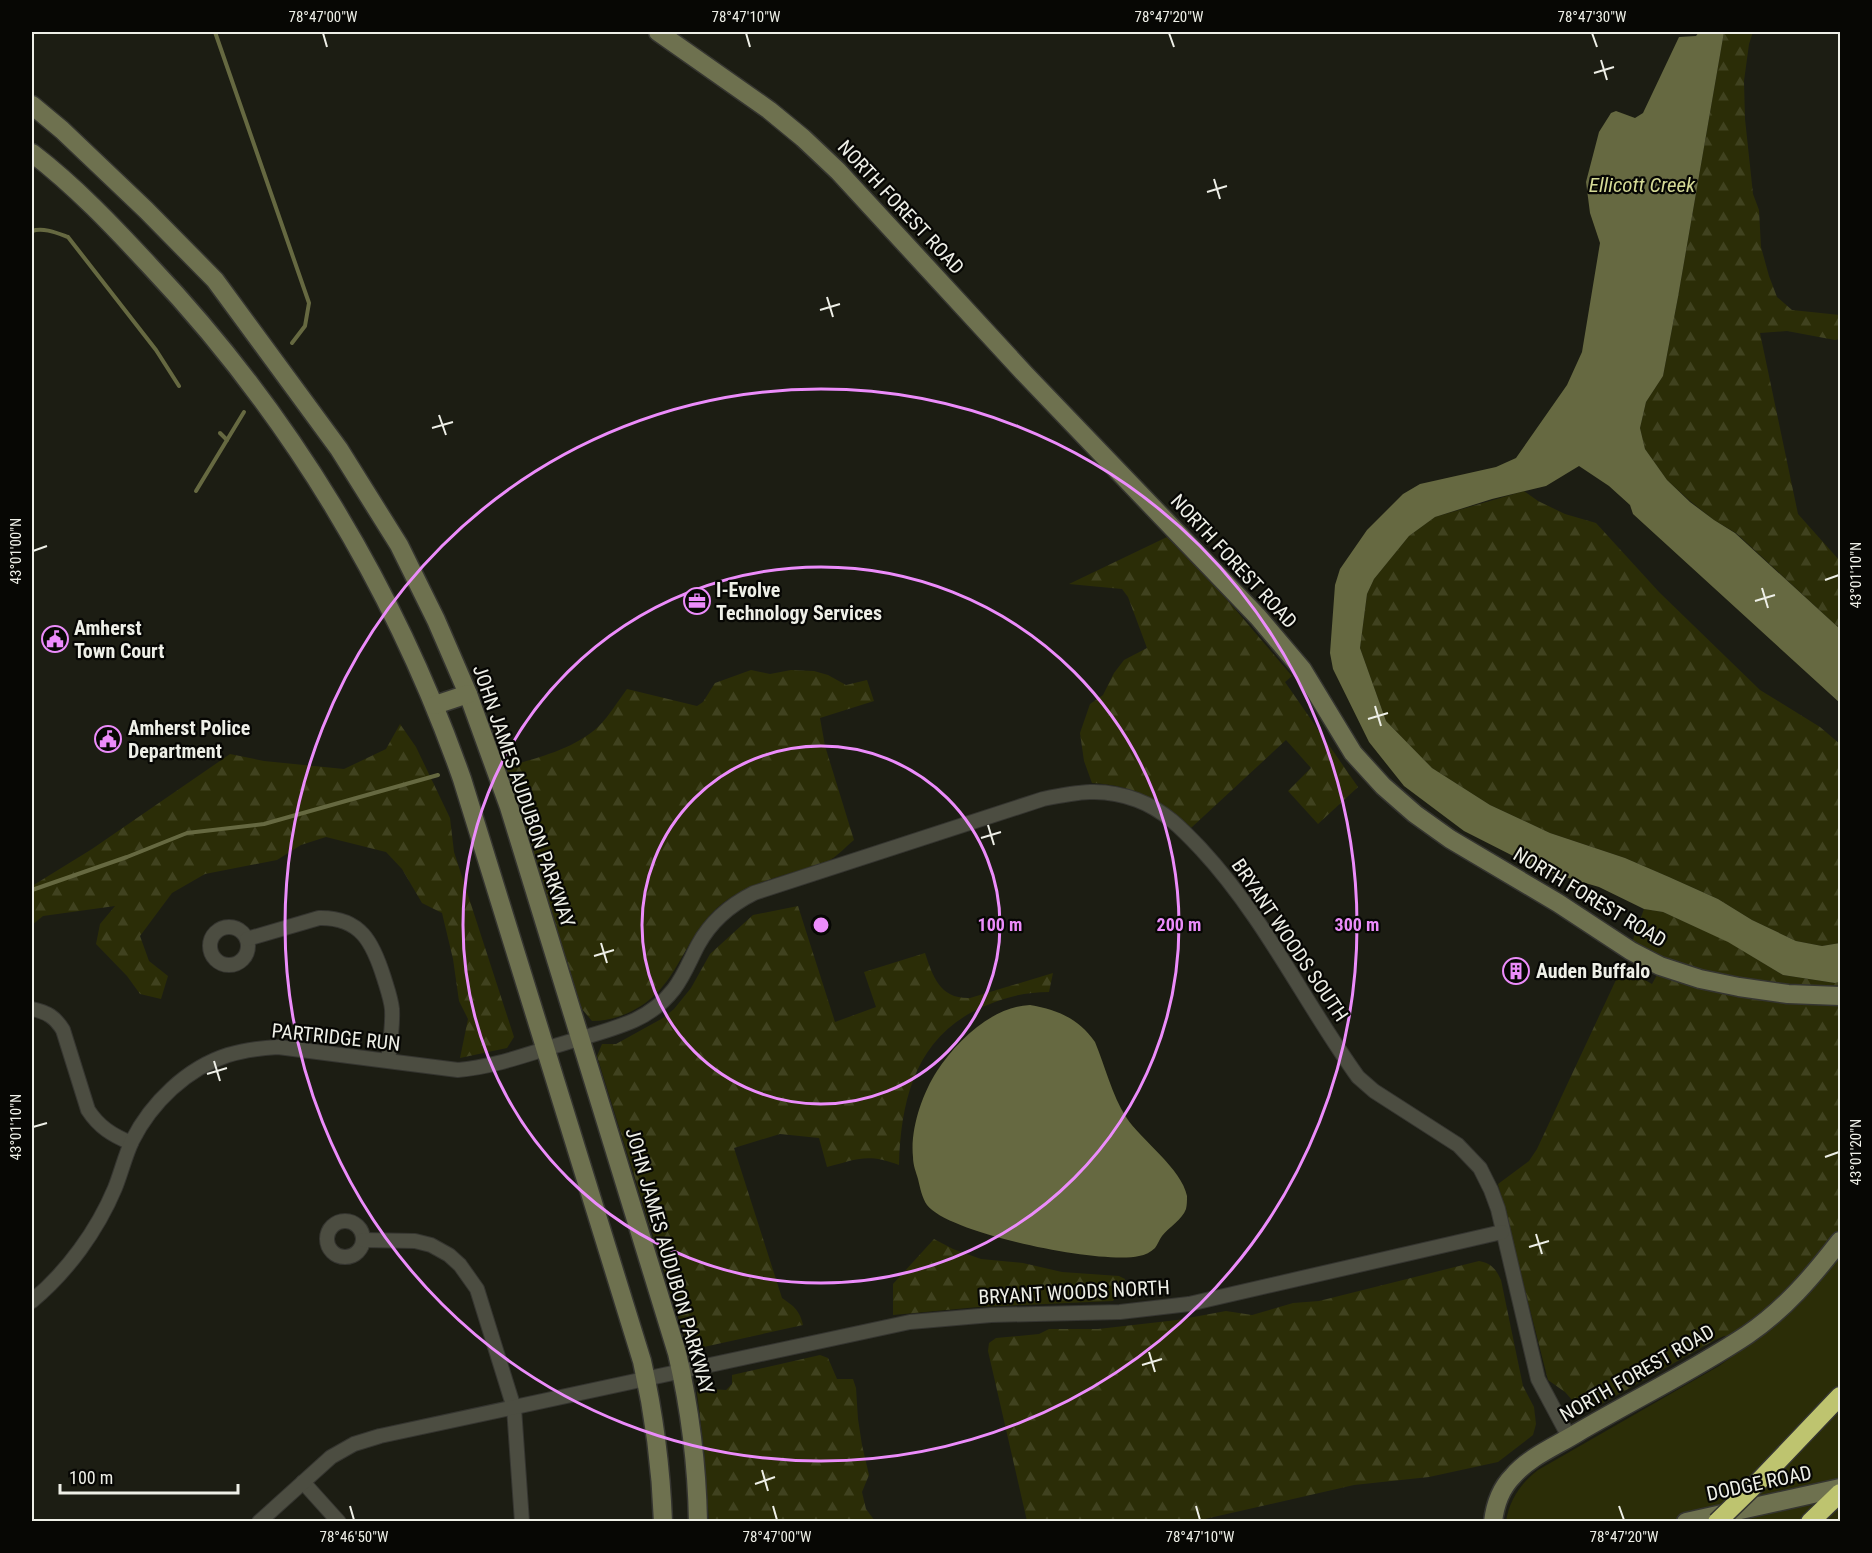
<svg xmlns="http://www.w3.org/2000/svg" width="1872" height="1553" font-family="'Roboto Condensed',sans-serif">
  <style>
    .grass { fill: #2b2d07 }
    .forest { fill: url(#forest-firs) }
    .water { fill: #666941 }
    .lines { fill: none; stroke-linecap: round; stroke-linejoin: round }
    .stream { stroke: #666941; stroke-width: 4 }
    .street-casing { stroke: #353530; stroke-width: 16 }
    .secondary-casing { stroke: #353530; stroke-width: 21 }
    .highway-casing { stroke: #353530; stroke-width: 21 }
    .street { stroke: #4c4d41; stroke-width: 14 }
    .secondary { stroke: #6e714f; stroke-width: 18 }
    .highway { stroke: #bec46f; stroke-width: 18 }
    .highway-bridge-casing { stroke: #353530; stroke-width: 21; stroke-linecap: butt }
    .highway-bridge { stroke: #bec46f; stroke-width: 18 }
    .ticks { fill: none; stroke: #eeefe7; stroke-width: 2 }
    .ring { fill: none; stroke: #ec8cfb; stroke-width: 3 }
    .labels { text-anchor: middle; dominant-baseline: central; stroke-width: 4.5; stroke-linejoin: round; paint-order: stroke }
    .street-label { font-size: 20px; fill: #eeefe7; stroke: #070704 }
    .poi-label { font-size: 20px; font-weight: bold; fill: #eeefe7; stroke: #070704; text-anchor: start }
    .water-label { font-size: 21px; font-style: italic; fill: #d5da96; stroke: #070704 }
    .centre { fill: #ec8cfb; stroke: #070704; stroke-width: 3 }
    .ring-label { font-size: 18px; text-anchor: middle; font-weight: bold; fill: #ec8cfb; stroke: #070704; stroke-width: 4.5; stroke-linejoin: round; paint-order: stroke }
    .neatline { fill: none; stroke: #eeefe7; stroke-width: 2 }
    .ticks-label { font-size: 15px; text-anchor: middle; fill: #eeefe7 }
  </style>
  <defs>
    <pattern id="forest-firs" width="22" height="20" patternUnits="userSpaceOnUse" patternTransform="scale(1.5)"><rect width="22" height="20" fill="#2b2d07"/><path d="M5 1l3.5 6h-7zM16 11l3.5 6h-7z" fill="#40421f"/></pattern>
  </defs>
  <rect width="100%" height="100%" fill="#1c1d13"/>
  <!-- grass -->
  <path class="grass" d="M1840,1256v265l-334,1c3,-22 15,-39 32,-52l181,-104 51,-37 25,-21z"/>
  <!-- forest -->
  <g class="forest">
    <polygon points="1724,32 1753,32 1749,44 1744,81 1745,119 1753,194 1759,210 1761,247 1769,276 1777,297 1792,310 1840,315 1840,339 1835,340 1787,331 1760,333 1798,514 1840,561 1840,629 1736,533 1714,520 1690,501 1667,480 1645,449 1640,428 1646,402 1663,376 1678,297"/>
    <polygon points="1524,491 1538,501 1565,514 1596,523 1659,592 1760,690 1820,727 1840,744 1840,943 1822,946 1796,941 1752,920 1718,899 1669,877 1625,858 1550,833 1490,805 1432,768 1386,721 1360,648 1367,594 1374,579 1409,536 1435,517"/>
    <path d="M1167,537l56,58 69,81 -7,6 73,105 -40,37 -30,-33 23,-23 -25,-28 -95,88c-31,-27 -57,-43 -99,-45l-8,-22 -4,-28 10,-29 13,-9 11,-22 10,-13 23,-12 -19,-51 -6,-8 -53,-5z"/>
    <path d="M751,670l19,4 21,-4 23,1 14,4 18,10 21,-5 7,21 -54,17 5,28 29,94c-8,6 -15,15 -24,20 -7,5 -18,6 -26,9 -30,9 -63,17 -87,39 -38,35 -39,86 -94,107 -11,4 -20,6 -31,6l-10,-12 -76,-242c33,-10 67,-17 93,-41 10,-10 19,-25 28,-37l70,17 6,-4 12,-19z"/>
    <polygon points="400,724 416,747 450,818 454,852 514,1037 507,1048 460,1058 468,1019 459,1001 453,959 442,913 422,903 402,869 386,852 326,837 301,845 277,860 205,874 172,893 140,936 149,961 168,976 161,999 140,994 127,976 96,944 100,924 115,906 43,916 32,925 32,886 92,849 230,754 264,761 344,769 386,749"/>
    <path d="M798,906l37,116 41,-15 -12,-35 61,-19c8,24 15,46 45,45l83,-25 -4,19c-21,0 -40,4 -59,12 -72,27 -89,91 -91,161 -32,-12 -41,-6 -72,2l-8,-29 -39,-4 -46,14 48,150c12,8 18,13 21,27l-113,25 -4,-8 -89,-286 5,-12h14l47,-26 11,-9 17,-21 19,-34 43,-39z"/>
    <polygon points="1644,909 1663,912 1727,941 1783,975 1835,983 1840,982 1840,988 1789,988 1689,969 1631,945"/>
    <polygon points="1622,967 1652,984 1658,973 1840,1002 1840,1228 1782,1296 1761,1315 1731,1337 1724,1336 1715,1340 1589,1411 1580,1409 1565,1392 1548,1380 1498,1184 1529,1161 1537,1149"/>
    <polygon points="934,1239 953,1249 981,1259 1023,1263 1062,1272 1119,1276 1125,1279 1125,1282 1113,1301 978,1307 893,1315 893,1284"/>
    <path d="M1479,1261c12,2 17,8 22,19l22,106 11,21 2,17 -3,11 -35,27 -69,15 -75,8 -158,36h-169l-39,-170 1,-8 7,-5 43,-4 10,-5h49l79,-9 49,-9 26,4 41,-12 26,-2z"/>
    <polygon points="820,1355 828,1358 837,1379 853,1379 856,1388 858,1419 862,1445 869,1475 862,1492 866,1509 875,1521 709,1521 704,1449 697,1393 702,1378 711,1389 726,1390 732,1384 732,1375"/>
  </g>
  <!-- water -->
  <g class="water">
    <polygon points="1699,32 1724,32 1678,297 1663,376 1646,402 1640,428 1645,449 1667,480 1690,502 1714,520 1735,533 1840,629 1840,703 1633,514 1630,505 1609,486 1579,466 1546,486 1492,499 1435,517 1409,536 1374,579 1367,594 1360,648 1386,721 1432,768 1490,805 1550,833 1625,858 1669,877 1718,899 1752,920 1796,941 1822,946 1840,943 1840,982 1835,983 1783,975 1728,942 1663,912 1644,909 1599,887 1541,870 1464,831 1404,786 1369,742 1333,669 1330,653 1335,585 1340,569 1367,530 1403,494 1420,484 1496,467 1516,458 1567,385 1582,352 1600,243 1590,213 1586,182 1599,132 1611,113 1616,111 1635,118 1643,113 1679,37 1696,36"/>
    <path d="M1030,1005c28,5 48,13 65,37 10,24 17,53 31,75 15,23 56,52 61,79 0,4 0,9 -1,13 -4,11 -17,18 -24,27 -3,4 -4,8 -7,12 -4,4 -10,7 -16,8 -37,9 -190,-22 -212,-51 -5,-7 -7,-18 -9,-26 -2,-7 -5,-14 -5,-22 -3,-27 9,-63 24,-86 20,-30 54,-64 93,-66z"/>
  </g>
  <g class="lines">
    <!-- stream -->
    <g class="stream">
      <polyline points="215,32 309,303 305,326 292,343"/>
      <path d="M32,231c11,-4 25,2 36,6l88,113 23,36"/>
      <polyline points="220,433 227,440"/>
      <polyline points="196,491 244,412"/>
      <polyline points="32,890 127,857 187,833 264,824 438,775"/>
    </g>
    <defs>
      <g id="street">
        <circle cx="229" cy="946" r="19"/>
        <path d="M247,939l72,-21c42,-1 54,25 65,60 3,10 7,21 8,31 1,17 -2,35 -4,51"/>
        <path d="M32,1009c15,3 23,8 31,21l25,80c11,17 24,25 43,33"/>
        <circle cx="345" cy="1239" r="18"/>
        <polyline points="363,1240 415,1241 431,1245 449,1255 460,1265 477,1289 514,1408 522,1522"/>
        <path d="M32,1301c35,-29 65,-70 83,-113 6,-15 10,-32 17,-47 19,-38 55,-73 96,-86 16,-5 33,-7 50,-8l180,23c37,-3 72,-17 107,-27 23,-7 48,-13 70,-23 15,-7 29,-18 39,-31 10,-13 16,-29 24,-44 13,-24 32,-40 56,-52l289,-94c34,-7 60,-12 94,1 27,10 45,29 64,49 64,69 103,153 157,228l16,14 84,54 22,23 11,22 7,19 40,170 31,58"/>
        <polyline points="303,1482 339,1522"/>
        <polyline points="259,1522 331,1457 354,1444 380,1436 910,1322 991,1315 1120,1312 1189,1304 1502,1232"/>
      </g>
      <g id="secondary">
        <polyline points="658,32 769,110 803,138 838,171 1025,374 1258,617 1302,669 1353,753 1383,786 1415,814 1450,839 1558,903 1631,951 1660,966 1700,979 1739,987 1788,994 1840,996"/>
        <path d="M32,105l30,25 84,80 69,70 124,169 60,96 37,75 32,74 41,113 168,546c13,56 20,111 21,169"/>
        <path d="M32,153c43,33 81,73 118,113 139,147 245,322 312,513l180,582c12,53 19,106 21,161"/>
        <polyline points="435,705 468,694"/>
        <path d="M1493,1522c2,-17 8,-34 20,-46 16,-19 43,-30 64,-43 56,-33 116,-62 170,-98 37,-25 66,-59 93,-94"/>
        <polyline points="1686,1522 1840,1488"/>
      </g>
      <g id="highway">
        <polyline points="1760,1480 1840,1396"/>
        <polyline points="1810,1522 1840,1493"/>
      </g>
    </defs>
    <!-- street casing -->
    <use href="#street" class="street-casing"/>
    <!-- secondary casing -->
    <use href="#secondary" class="secondary-casing"/>
    <!-- highway casing -->
    <use href="#highway" class="highway-casing"/>
    <!-- street -->
    <use href="#street" class="street"/>
    <!-- secondary -->
    <use href="#secondary" class="secondary"/>
    <!-- highway -->
    <use href="#highway" class="highway"/>
    <defs>
      <polyline id="highway-bridge" points="1717,1522 1760,1480"/>
    </defs>
    <!-- highway-bridge casing -->
    <use href="#highway-bridge" class="highway-bridge-casing"/>
    <!-- highway-bridge -->
    <use href="#highway-bridge" class="highway-bridge"/>
  </g>
  <!-- ticks -->
  <path class="ticks" d="M323,33l4,14M746,33l4,14M1169,33l5,14M1592,33l5,14M1601,60l6,20M1594,73l20,-6M1214,179l6,20M1207,192l20,-6M827,297l6,20M820,310l20,-6M439,415l7,20M432,428l21,-6M33,551l14,-5M1825,580l14,-5M1762,588l6,20M1755,601l20,-6M1375,706l6,20M1368,719l20,-6M988,825l6,20M981,838l20,-6M601,943l6,20M594,956l20,-6M214,1061l6,20M207,1074l20,-6M33,1127l14,-4M1825,1157l14,-5M1536,1234l6,20M1529,1247l20,-6M1149,1352l6,20M1142,1365l20,-6M762,1470l6,21M755,1484l20,-7M350,1506l4,14M773,1506l4,14M1196,1506l4,14M1619,1506l5,14"/>
  <!-- distance rings -->
  <g class="ring">
    <circle cx="821" cy="925" r="179"/>
    <circle cx="821" cy="925" r="358"/>
    <circle cx="821" cy="925" r="536"/>
  </g>
  <!-- icons -->
  <defs>
    <symbol id="office-ring" viewBox="-11 -11 22 22"><circle r="9.5" fill="#070704" stroke="#ec8cfb" stroke-width="1.5"/><path d="M-6-3h4V-5.5h4V-3h4V5H-6ZM-1-4.5V-3h2v-1.5ZM-6 0V1H6V0Z" fill="#ec8cfb"/></symbol>
    <symbol id="civic-ring" viewBox="-11 -11 22 22"><circle r="9.5" fill="#070704" stroke="#ec8cfb" stroke-width="1.5"/><path d="M-.6-6.5H3V-4.5H.6V-3L4-1V1h2V6H-6V1h2V-1L-.6-3ZM-1.2 2.5V6h2.4V2.5Z" fill="#ec8cfb"/></symbol>
    <symbol id="building-ring" viewBox="-11 -11 22 22"><circle r="9.5" fill="#070704" stroke="#ec8cfb" stroke-width="1.5"/><path d="M-4-6H4V6H1V3H-1V6H-4ZM-2.5-4.3h1.7v1.8h-1.7ZM.8-4.3h1.7v1.8H.8ZM-2.5-1h1.7V.8h-1.7ZM.8-1h1.7V.8H.8Z" fill="#ec8cfb"/></symbol>
  </defs>
  <g fill-rule="evenodd">
    <use href="#office-ring" x="682" y="586" width="30" height="30"/>
    <use href="#civic-ring" x="40" y="624" width="30" height="30"/>
    <use href="#civic-ring" x="93" y="724" width="30" height="30"/>
    <use href="#building-ring" x="1501" y="956" width="30" height="30"/>
  </g>
  <g class="labels">
    <!-- street labels -->
    <g class="street-label">
      <text transform="translate(901 207) rotate(47)">NORTH FOREST ROAD</text>
      <text transform="translate(1234 561) rotate(47)">NORTH FOREST ROAD</text>
      <text transform="translate(524 796) rotate(71)">JOHN JAMES AUDUBON PARKWAY</text>
      <text transform="translate(1590 897) rotate(31)">NORTH FOREST ROAD</text>
      <text transform="translate(1290 940) rotate(56)">BRYANT WOODS SOUTH</text>
      <text transform="translate(336 1037) rotate(6)">PARTRIDGE RUN</text>
      <text transform="translate(670 1261) rotate(74)">JOHN JAMES AUDUBON PARKWAY</text>
      <text transform="translate(1074 1292) rotate(-3)">BRYANT WOODS NORTH</text>
      <text transform="translate(1637 1373) rotate(-30)">NORTH FOREST ROAD</text>
      <text transform="translate(1759 1483) rotate(-12)">DODGE ROAD</text>
    </g>
    <!-- poi labels -->
    <g class="poi-label">
      <text x="716" y="590">I-Evolve<tspan x="716" dy="23">Technology Services</tspan></text>
      <text x="74" y="628">Amherst<tspan x="74" dy="23">Town Court</tspan></text>
      <text x="128" y="728">Amherst Police<tspan x="128" dy="23">Department</tspan></text>
      <text x="1536" y="971">Auden Buffalo</text>
    </g>
    <!-- water labels -->
    <g class="water-label">
      <text x="1642" y="185">Ellicott Creek</text>
    </g>
  </g>
  <circle cx="821" cy="925" r="9" class="centre"/>
  <g class="ring-label">
    <text x="1000" y="931">100 m</text>
    <text x="1179" y="931">200 m</text>
    <text x="1357" y="931">300 m</text>
  </g>
  <!-- border -->
  <rect width="1872" height="1553" fill="none" stroke="#070704" stroke-width="66"/>
  <!-- scale -->
  <path d="M60 1484v9h178v-9" fill="none" stroke="#eeefe7" stroke-width="3"/>
  <text x="69" y="1484" font-size="18" fill="#eeefe7" stroke="#070704" stroke-width="4.5" paint-order="stroke">100 m</text>
  <rect x="33" y="33" width="1806" height="1487" class="neatline"/>
  <g class="ticks-label">
    <text x="323" y="22">78°47'00"W</text>
    <text x="746" y="22">78°47'10"W</text>
    <text x="1169" y="22">78°47'20"W</text>
    <text x="1592" y="22">78°47'30"W</text>
    <text transform="translate(16 551) rotate(-90)" y="5">43°01'00"N</text>
    <text transform="translate(1856 575) rotate(-90)" y="5">43°01'10"N</text>
    <text transform="translate(16 1127) rotate(-90)" y="5">43°01'10"N</text>
    <text transform="translate(1856 1152) rotate(-90)" y="5">43°01'20"N</text>
    <text x="354" y="1542">78°46'50"W</text>
    <text x="777" y="1542">78°47'00"W</text>
    <text x="1200" y="1542">78°47'10"W</text>
    <text x="1624" y="1542">78°47'20"W</text>
  </g>
</svg>
